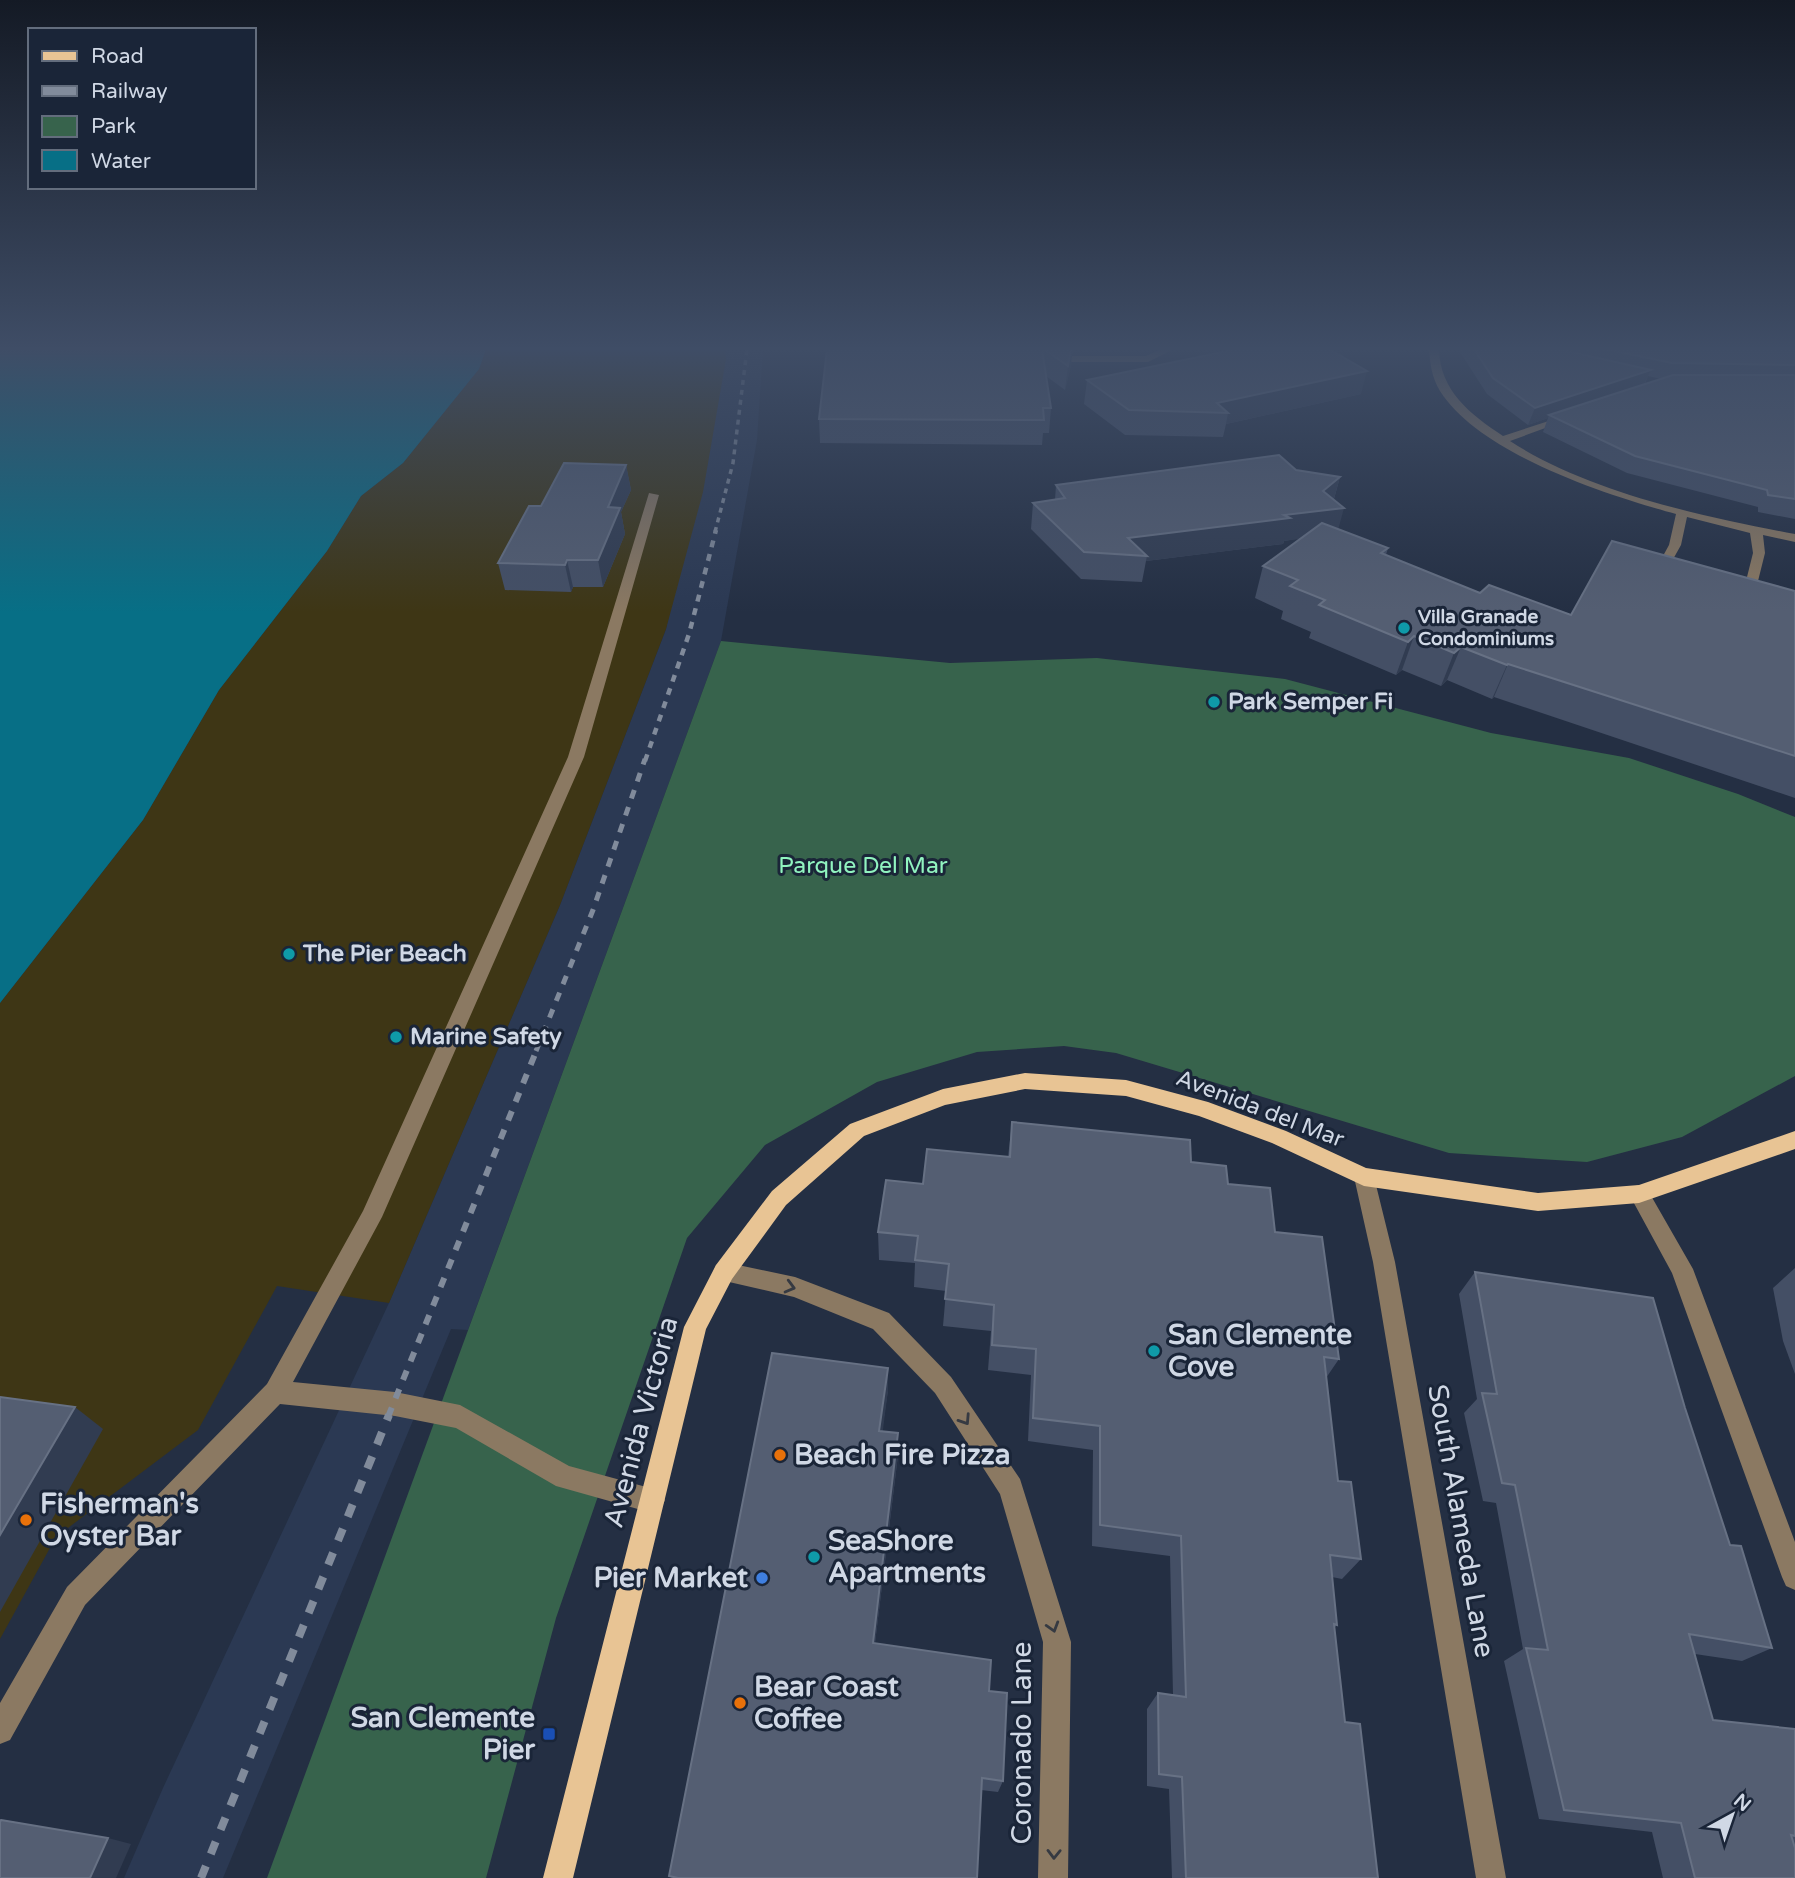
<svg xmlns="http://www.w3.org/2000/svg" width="1795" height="1878" font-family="'Varela Round',sans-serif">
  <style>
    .built { fill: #2b3953 }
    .green { fill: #37634c }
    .sand { fill: #3e3615 }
    .water { fill: #076f86 }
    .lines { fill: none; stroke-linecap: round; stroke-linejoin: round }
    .minor { fill: #8b7962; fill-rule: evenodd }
    .major { fill: #e8c494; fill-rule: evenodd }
    .rail-far4 { stroke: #818b9b; stroke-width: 3.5; stroke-dasharray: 5 5; stroke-linecap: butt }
    .rail-far3 { stroke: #818b9b; stroke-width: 4.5; stroke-dasharray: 7 7; stroke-linecap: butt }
    .rail-far2 { stroke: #818b9b; stroke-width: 5; stroke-dasharray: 9 9; stroke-linecap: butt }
    .rail-far1 { stroke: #818b9b; stroke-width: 6; stroke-dasharray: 10 10; stroke-linecap: butt }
    .rail { stroke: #818b9b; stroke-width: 8; stroke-dasharray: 13 13; stroke-linecap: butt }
    .wall { fill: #444f65; fill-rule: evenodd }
    .shaded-wall { fill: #313c51 }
    .building { fill: #545e72; stroke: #677184; stroke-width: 2 }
    .oneway { stroke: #363a42 }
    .culture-dot { fill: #0f9aa8; stroke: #1a2538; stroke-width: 2.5 }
    .food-dot { fill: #e8710a; stroke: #1a2538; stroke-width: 2.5 }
    .shop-dot { fill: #3f7fe0; stroke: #1a2538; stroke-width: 2.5 }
    .transit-dot { fill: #1a4fb4; stroke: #1a2538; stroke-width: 2.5 }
    .labels { text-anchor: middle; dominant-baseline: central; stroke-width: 6; stroke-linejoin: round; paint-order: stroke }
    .far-poi-label { font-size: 19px; font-weight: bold; fill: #d0d8e5; stroke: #1a2538; text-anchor: start }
    .poi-label { font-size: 23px; font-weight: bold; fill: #d0d8e5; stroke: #1a2538; text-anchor: start }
    .park-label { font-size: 23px; fill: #91f4c0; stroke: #1a2538 }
    .street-label { font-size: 23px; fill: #d0d8e5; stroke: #1a2538 }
    .near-poi-label { font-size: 28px; font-weight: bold; fill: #d0d8e5; stroke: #1a2538; text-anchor: start }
    .near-street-label { font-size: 28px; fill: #d0d8e5; stroke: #1a2538 }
  </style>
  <rect width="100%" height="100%" fill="#242f43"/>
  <!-- built -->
  <polygon class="built" points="726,349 763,349 757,440 721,641 468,1330 451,1329 223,1878 124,1878 163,1788 389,1303 560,905 666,629"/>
  <!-- green -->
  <polygon class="green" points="721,641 950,663 1097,658 1285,679 1491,733 1629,758 1738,794 1795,817 1795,1076 1682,1137 1587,1162 1449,1153 1116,1053 1064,1046 977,1052 877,1082 765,1145 687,1238 556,1618 486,1878 267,1878"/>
  <!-- sand -->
  <polygon class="sand" points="486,349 725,349 726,359 703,492 666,629 560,905 389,1303 277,1286 198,1430 56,1537 0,1639 0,1003 143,820 219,690 327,551 361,496 403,463 479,369"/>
  <!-- water -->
  <polygon class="water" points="0,349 486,349 479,369 403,463 361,496 327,551 219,690 143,820 0,1003"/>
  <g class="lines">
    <!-- minor -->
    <g class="minor">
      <polygon points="1161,349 1174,349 1148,362 1049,362 1044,359 1049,356 1146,356"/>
      <path d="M1429,349h10c1,42 31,65 64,87l58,-19 9,2 -60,22c78,51 194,76 285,93v8l-32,-7 2,18 -12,48 -6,4 -6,-4 12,-48 -3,-20 -63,-16 -6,28 -19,34h-8l-2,-3 17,-31 7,-31c-70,-19 -196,-60 -236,-123 -8,-13 -10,-27 -11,-42z"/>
      <polygon points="649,493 659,495 584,757 382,1217 293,1382 395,1392 460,1405 569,1466 661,1491 665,1500 661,1509 652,1513 556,1486 456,1428 395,1416 280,1404 85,1605 10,1740 0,1744 0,1703 67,1587 267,1384 363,1211 568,757"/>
      <polygon points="1364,1168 1371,1171 1374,1177 1395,1262 1506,1878 1476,1878 1373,1262 1354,1177 1357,1171"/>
      <polygon points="1639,1185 1646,1187 1693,1269 1795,1542 1795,1590 1786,1586 1782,1577 1672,1273 1629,1194 1632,1187"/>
      <polygon points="724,1262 795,1277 889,1313 951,1377 1020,1479 1071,1642 1068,1878 1038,1878 1043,1642 1000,1494 935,1393 873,1329 794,1297 716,1279 713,1272 716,1265"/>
    </g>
    <!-- major -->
    <polygon class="major" points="1025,1073 1126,1080 1208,1102 1286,1131 1366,1168 1538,1193 1639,1185 1795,1131 1795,1149 1639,1203 1538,1211 1364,1186 1272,1143 1199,1116 1126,1096 1025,1089 945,1105 864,1136 786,1205 732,1279 706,1329 573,1878 543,1878 684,1327 716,1265 772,1191 850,1124 943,1089"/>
    <!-- rail-far4 -->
    <polyline class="rail-far4" points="715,532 733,463 747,349"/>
    <!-- rail-far3 -->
    <polyline class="rail-far3" points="645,761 689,634 716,530"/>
    <!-- rail-far2 -->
    <polyline class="rail-far2" points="536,1051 593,910 645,759"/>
    <!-- rail-far1 -->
    <polyline class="rail-far1" points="388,1417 537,1049"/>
    <!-- rail -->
    <polyline class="rail" points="201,1878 389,1415"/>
  </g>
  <!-- wall -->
  <g class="wall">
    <polygon points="827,349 1074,349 1073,353 1072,353 1071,365 1065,390 1046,376 1051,408 1049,433 1043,433 1042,445 820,443 819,419"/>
    <path d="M1458,349h337v170l-37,-7v-5l-131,-34 -84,-41 5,-14 -20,7 -41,-31zM1648,376l13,3 -16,5z"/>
    <polygon points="1087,380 1361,394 1226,424 1223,437 1125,435 1084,404"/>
    <polygon points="626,465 631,490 621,512 625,534 603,587 573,587 571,592 505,590 498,563"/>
    <polygon points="1296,470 1340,477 1334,499 1338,529 1388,548 1386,555 1480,593 1571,615 1795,591 1795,798 1494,697 1492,699 1447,680 1441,686 1402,670 1396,675 1309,638 1311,632 1281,619 1283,611 1255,598 1263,566 1301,538 1284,541 1283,544 1146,561 1142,582 1081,579 1031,529 1033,503 1055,500 1056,485"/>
    <polygon points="1012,1122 1191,1162 1228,1184 1275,1232 1339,1359 1326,1378 1338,1481 1361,1559 1342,1579 1332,1577 1337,1625 1334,1628 1345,1722 1378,1878 1172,1878 1169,1789 1147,1786 1147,1709 1158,1693 1173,1695 1170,1556 1092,1546 1093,1450 1028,1441 1031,1375 988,1370 991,1331 943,1326 946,1291 914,1287 915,1263 879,1260 878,1232 923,1184 1008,1157"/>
    <polygon points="1795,1268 1795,1374 1783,1341 1773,1288"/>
    <polygon points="1475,1272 1685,1408 1730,1545 1772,1648 1742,1661 1695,1654 1713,1720 1795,1729 1795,1878 1663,1878 1652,1832 1539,1819 1504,1661 1523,1649 1496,1503 1483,1501 1464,1413 1477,1399 1459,1294"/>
    <polygon points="888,1390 882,1431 898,1455 875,1643 989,1691 1003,1781 998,1792 981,1790 977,1878 672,1878 669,1876"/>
  </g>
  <!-- shaded-wall -->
  <g class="shaded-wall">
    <polygon points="1071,349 1072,349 1071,365 1065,390 1068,366"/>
    <polygon points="1651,370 1643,386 1549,415 1548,418 1528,425 1535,408"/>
    <polygon points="1367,371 1361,394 1226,424 1228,413 1217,403"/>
    <polygon points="626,465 631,490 621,512 625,534 603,587 598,560 608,507"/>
    <polygon points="1340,477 1333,502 1344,508 1337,534 1284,541 1283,544 1146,561 1147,556 1128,538 1284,515"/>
    <polygon points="567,560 573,587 571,592 565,565"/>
    <polygon points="1414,636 1402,670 1396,675 1408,642"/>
    <polygon points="1461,647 1447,680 1441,686 1454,653"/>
    <polygon points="1508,664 1494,697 1492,699 1507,665"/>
    <polygon points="888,1368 888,1390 880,1453 879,1431"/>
    <polygon points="75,1407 103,1429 0,1612 0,1535"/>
    <polygon points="898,1433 898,1455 873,1659 873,1643"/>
    <polygon points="108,1838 131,1844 116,1878 90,1878"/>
  </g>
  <!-- building -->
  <g class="building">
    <polygon points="827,349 1042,349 1051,408 1043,408 1044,420 819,419"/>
    <polygon points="1044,349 1071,349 1068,366"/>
    <polygon points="1237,349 1329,349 1367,371 1217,403 1228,413 1129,410 1087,380"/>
    <polygon points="1474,349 1558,349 1651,370 1535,408 1493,378"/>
    <polygon points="1605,349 1795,349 1795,365 1672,363"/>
    <polygon points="1673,375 1795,375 1795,499 1768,495 1767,490 1635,456 1549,415"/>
    <polygon points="1279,455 1296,470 1340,477 1323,491 1344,508 1284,515 1290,518 1128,538 1147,556 1084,552 1033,503 1065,498 1056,485"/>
    <polygon points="564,463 626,465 608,507 620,508 598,560 567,560 565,565 498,563 529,506 541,506"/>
    <polygon points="1322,523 1388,548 1381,553 1480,593 1489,585 1571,615 1612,541 1795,591 1795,756 1508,664 1507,665 1461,647 1454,653 1414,636 1408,642 1319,605 1325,600 1290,586 1298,580 1263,566"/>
    <polygon points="1012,1122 1190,1140 1191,1162 1226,1166 1228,1184 1270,1188 1275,1232 1322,1237 1339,1359 1324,1357 1338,1481 1351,1482 1361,1559 1330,1555 1337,1625 1334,1624 1345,1722 1360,1724 1378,1878 1186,1878 1182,1777 1159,1774 1158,1693 1186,1697 1181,1536 1100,1525 1100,1426 1033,1418 1036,1349 992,1345 994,1305 945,1299 949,1264 915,1260 918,1236 878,1232 886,1180 923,1184 927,1149 1010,1157"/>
    <polygon points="1475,1272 1653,1298 1685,1408 1730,1545 1741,1546 1772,1648 1689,1634 1713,1720 1795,1729 1795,1836 1791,1835 1795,1848 1795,1878 1695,1878 1681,1823 1564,1810 1526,1648 1548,1650 1515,1485 1502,1483 1482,1393 1497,1394"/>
    <polygon points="772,1353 888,1368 879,1431 898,1433 873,1643 991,1660 989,1691 1007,1693 1003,1781 982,1778 977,1878 678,1878 669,1876"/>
    <polygon points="0,1397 75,1407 0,1535"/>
    <polygon points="1,1820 108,1838 90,1878 0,1878 0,1822"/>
  </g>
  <!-- one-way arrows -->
  <defs><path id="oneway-chevron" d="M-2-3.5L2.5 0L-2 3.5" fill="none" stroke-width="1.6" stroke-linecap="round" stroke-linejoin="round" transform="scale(1.75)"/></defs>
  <g class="oneway">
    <use href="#oneway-chevron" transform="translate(790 1287) rotate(15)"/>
    <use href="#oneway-chevron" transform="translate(965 1420) rotate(57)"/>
    <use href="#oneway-chevron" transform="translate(1053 1627) rotate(73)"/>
    <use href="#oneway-chevron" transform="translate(1054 1854) rotate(91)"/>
  </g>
  <!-- sky -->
  <linearGradient id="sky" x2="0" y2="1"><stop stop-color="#141a25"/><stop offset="0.57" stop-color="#3f4d66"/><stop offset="1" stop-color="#3f4d66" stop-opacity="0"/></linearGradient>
  <rect width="1795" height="612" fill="url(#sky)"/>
  <!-- markers -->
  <g class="culture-dot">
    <circle cx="1404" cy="628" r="7"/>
    <circle cx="1214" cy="702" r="7"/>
    <circle cx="289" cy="954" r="7"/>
    <circle cx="396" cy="1037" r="7"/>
    <circle cx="1154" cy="1351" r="7"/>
    <circle cx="814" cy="1557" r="7"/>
  </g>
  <g class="food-dot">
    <circle cx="780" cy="1455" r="7"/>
    <circle cx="26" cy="1520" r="7"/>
    <circle cx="740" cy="1703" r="7"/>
  </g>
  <circle class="shop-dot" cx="762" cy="1578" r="7"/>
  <rect class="transit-dot" x="542" y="1727" width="14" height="14" rx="3.5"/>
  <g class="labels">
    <!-- far-poi labels -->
    <g class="far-poi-label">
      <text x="1418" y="617">Villa Granade<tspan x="1418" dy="22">Condominiums</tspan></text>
    </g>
    <!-- poi labels -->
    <g class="poi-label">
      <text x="1228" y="702">Park Semper Fi</text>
      <text x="303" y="954">The Pier Beach</text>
      <text x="410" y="1037">Marine Safety</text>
    </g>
    <!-- park labels -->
    <g class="park-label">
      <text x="863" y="866">Parque Del Mar</text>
    </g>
    <!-- street labels -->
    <g class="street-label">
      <text transform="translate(1260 1109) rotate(21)">Avenida del Mar</text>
    </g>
    <!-- near-poi labels -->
    <g class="near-poi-label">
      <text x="1168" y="1335">San Clemente<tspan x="1168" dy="32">Cove</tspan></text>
      <text x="794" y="1455">Beach Fire Pizza</text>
      <text x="40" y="1504">Fisherman's<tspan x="40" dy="32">Oyster Bar</tspan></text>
      <text x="828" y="1541">SeaShore<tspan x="828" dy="32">Apartments</tspan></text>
      <text x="748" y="1578" text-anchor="end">Pier Market</text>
      <text x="754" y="1687">Bear Coast<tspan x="754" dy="32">Coffee</tspan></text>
      <text x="535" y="1718" text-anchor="end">San Clemente<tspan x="535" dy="32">Pier</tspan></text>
    </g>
    <!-- near-street labels -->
    <g class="near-street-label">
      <text transform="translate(641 1422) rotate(-75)">Avenida Victoria</text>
      <text transform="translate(1461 1521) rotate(80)">South Alameda Lane</text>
      <text transform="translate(1022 1743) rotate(-90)">Coronado Lane</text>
    </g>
  </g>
  <!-- legend -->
  <rect x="28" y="28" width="228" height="161" fill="#1a2538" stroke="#636d7d" stroke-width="2"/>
  <rect x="42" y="51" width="35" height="10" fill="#e8c494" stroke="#636d7d" stroke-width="2"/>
  <text x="91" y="63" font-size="21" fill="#d0d8e5">Road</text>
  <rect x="42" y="86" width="35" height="10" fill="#818b9b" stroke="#636d7d" stroke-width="2"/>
  <text x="91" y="98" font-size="21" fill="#d0d8e5">Railway</text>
  <rect x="42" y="116" width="35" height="21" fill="#37634c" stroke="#636d7d" stroke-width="2"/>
  <text x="91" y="133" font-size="21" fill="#d0d8e5">Park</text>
  <rect x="42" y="150" width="35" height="21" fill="#076f86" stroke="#636d7d" stroke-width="2"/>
  <text x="91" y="168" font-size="21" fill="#d0d8e5">Water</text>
  <!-- north arrow -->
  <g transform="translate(1732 1815) rotate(40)" stroke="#1a2538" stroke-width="5" paint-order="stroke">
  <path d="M0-5L12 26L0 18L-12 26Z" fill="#d0d8e5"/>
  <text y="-10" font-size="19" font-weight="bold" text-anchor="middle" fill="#d0d8e5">N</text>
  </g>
</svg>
